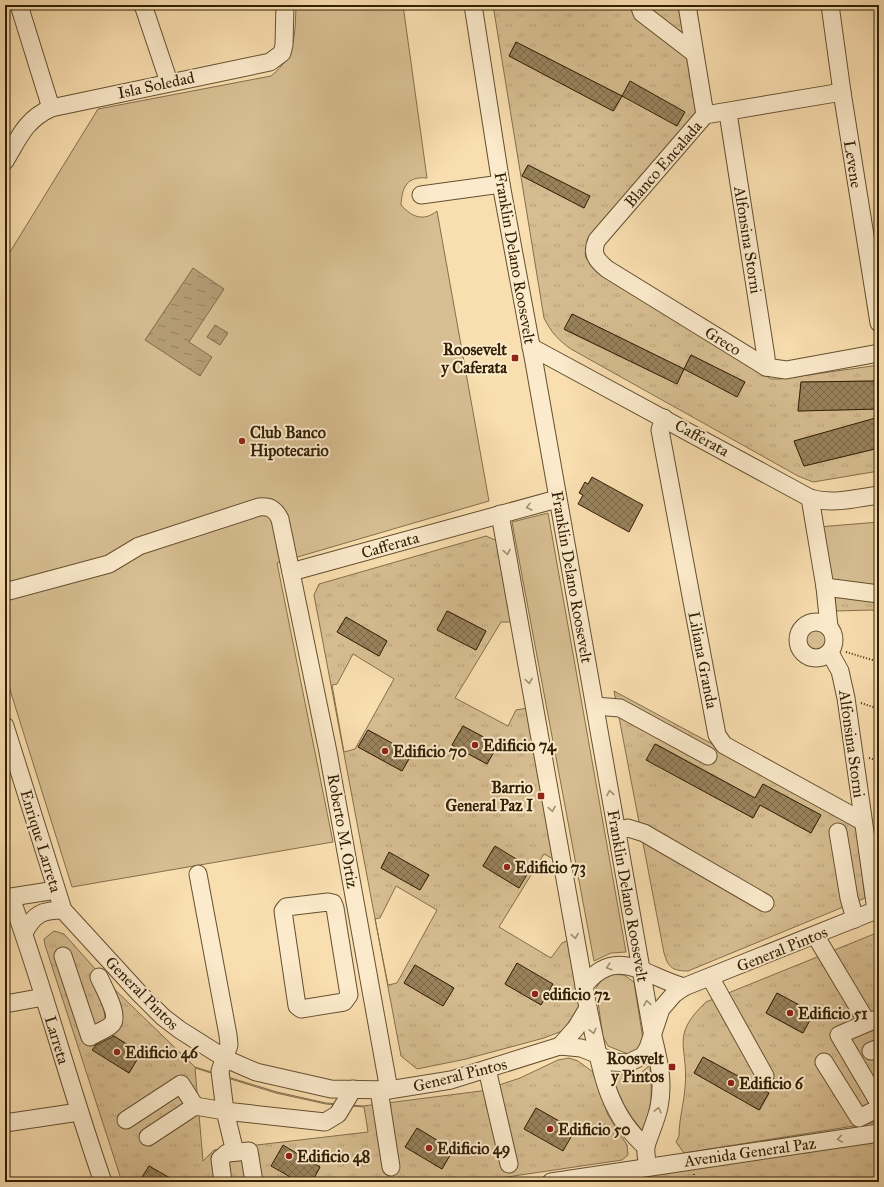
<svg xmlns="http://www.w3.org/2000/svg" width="884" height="1187" font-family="'IM FELL Great Primer',serif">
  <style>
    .grass { fill: url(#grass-tufts); stroke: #846f4c; fill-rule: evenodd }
    .green { fill: #d7be92; stroke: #846f4c }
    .water { fill: url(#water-ripples); stroke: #816b48 }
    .building { fill: url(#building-cross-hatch); stroke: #322005 }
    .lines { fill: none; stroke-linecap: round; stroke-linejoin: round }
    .minor-casing { stroke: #645030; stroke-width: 19 }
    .path { stroke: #322005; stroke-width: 2; stroke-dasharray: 1 2; stroke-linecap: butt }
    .minor { stroke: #fbeacb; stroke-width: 17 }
    .oneway { stroke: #a18f72 }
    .poi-dot { fill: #8f2418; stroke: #fbeacb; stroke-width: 1.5 }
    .labels { text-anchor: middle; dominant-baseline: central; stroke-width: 4; stroke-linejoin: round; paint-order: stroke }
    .street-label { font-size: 16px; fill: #322005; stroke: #fbeacb }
    .poi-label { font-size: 16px; font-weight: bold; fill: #322005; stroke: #fbeacb; text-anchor: start }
  </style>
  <defs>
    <pattern id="grass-tufts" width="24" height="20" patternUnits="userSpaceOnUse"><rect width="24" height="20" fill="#d7be92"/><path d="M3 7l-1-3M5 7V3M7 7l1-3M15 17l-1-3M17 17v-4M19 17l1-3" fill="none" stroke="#b9a37c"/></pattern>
    <pattern id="water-ripples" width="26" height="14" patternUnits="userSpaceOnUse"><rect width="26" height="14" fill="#b59d75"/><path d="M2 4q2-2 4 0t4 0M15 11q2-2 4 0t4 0" fill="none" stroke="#94805e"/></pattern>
    <pattern id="building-cross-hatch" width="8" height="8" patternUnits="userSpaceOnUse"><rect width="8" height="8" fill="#99835d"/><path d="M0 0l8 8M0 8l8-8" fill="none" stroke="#7d6b4b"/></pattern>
  </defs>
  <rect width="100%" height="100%" fill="#f9deaf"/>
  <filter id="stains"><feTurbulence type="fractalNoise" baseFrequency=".005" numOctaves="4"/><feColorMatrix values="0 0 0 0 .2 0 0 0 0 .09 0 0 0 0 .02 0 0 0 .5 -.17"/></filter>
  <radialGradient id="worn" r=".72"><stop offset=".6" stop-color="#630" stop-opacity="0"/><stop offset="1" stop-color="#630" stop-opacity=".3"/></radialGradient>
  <!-- grass -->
  <g class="grass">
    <path d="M493,5h192l16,109 -109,128 -7,11 1,5 6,7 179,114h9l99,-14v15l-4,1 -74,1 -3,29 81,-2v10l-23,5 -62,17 10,25 75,-18v23l-66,11 -15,-6 -227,-127c-13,-9 -20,-17 -27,-31zM516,42l106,54 -8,15 -105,-55zM528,165l61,31 -5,12 -62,-32zM572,314l112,55 -7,15 -112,-54zM691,355l54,27 -8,14 -53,-27z"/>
    <path d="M486,536l14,6 81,464 -19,25 -18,7 -78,21 -49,10 -16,-13 -87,-461 5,-11zM448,611l38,20 -10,19 -39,-21zM346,617l41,24 -8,15 -42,-24zM501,622h12l15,86 -12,2 -8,16 -53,-28zM353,654l41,25 -39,70 -11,3 -12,-67 5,-1zM463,726l34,18 -10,20 -35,-19zM368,730l43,24 -9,17 -44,-24zM494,847h1l24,41 -36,-22zM389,853l40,22 -9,15 -39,-22zM544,854l11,6 14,80 -7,3 -11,15 -52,-31zM396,886l41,24 -40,73 -9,2 -13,-66 5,-1zM517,963l23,41 -35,-20zM415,965l39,23 -11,18 -39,-23z"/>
    <polygon points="835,593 879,596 879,612 872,610 836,611"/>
    <path d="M614,691l102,55 140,80 9,72 -177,73c-16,0 -20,-4 -24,-18zM656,744l99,54 8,-14 58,31 -10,18 -51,-28 -7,13 -106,-58z"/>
    <path d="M54,931l10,3 42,47 89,86 82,25 49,11 37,3 118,-15 39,-13 38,-18 11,-2 9,3 15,11 15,43 19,30 1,10 -6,5 -149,22h-161l8,-15 -37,-21 16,36h-122l-28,-16 -10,16h-17l-77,-237 -1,-6zM105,1031l36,22 -12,20 -36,-23zM195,1068l81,25 50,11 38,3 4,25 -154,18 -11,11zM536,1108l39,22 -51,-1zM417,1128l36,22 -11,19 -37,-22z"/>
    <path d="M879,932v190l-195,31 -8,-11 3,-6c0,-17 5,-33 6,-49 4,-41 -16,-50 21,-85zM777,993l36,20 -11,20 -36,-20zM703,1057l66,36 -9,17 -66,-37z"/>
    <polygon points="879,1140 879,1182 599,1182"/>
  </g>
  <!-- green -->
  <g class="green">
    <path d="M296,5h107l24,173c-20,-2 -25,9 -26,27 11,12 22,17 36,6l52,290 -212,62 56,279 -261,45 -67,-213v-414l93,-151 173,-33c25,-20 24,-41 25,-71z"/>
    <polygon points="548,513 626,952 611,953 594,961 512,522"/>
    <polygon points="879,522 879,593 830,584 818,527"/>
    <circle cx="817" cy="640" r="14"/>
    <polygon points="610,974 624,975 634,982 643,1039 638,1049 628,1054 608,1046 603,1037 596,988 602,979"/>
    <path d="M650,1065c2,26 3,42 -8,66l-20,-26 -12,-32 27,3z"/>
  </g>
  <!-- water -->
  <g class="water">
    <polygon points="193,268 224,289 189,342 212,357 200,376 145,340"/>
    <polygon points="215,325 228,333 220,345 207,337"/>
  </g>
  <!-- building -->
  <g class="building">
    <polygon points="516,42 622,96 613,111 509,56"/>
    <polygon points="630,81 685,112 677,126 622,96"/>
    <polygon points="528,165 590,196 584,208 522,176"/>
    <polygon points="572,314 684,369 677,384 564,329"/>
    <polygon points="691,355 745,382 737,397 684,369"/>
    <polygon points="879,381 879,409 798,411 801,382"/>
    <polygon points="879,417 879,448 804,466 794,441"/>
    <polygon points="592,477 643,505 629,532 578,504 583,495 579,493 585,482 588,484"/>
    <polygon points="447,611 486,631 476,650 437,630"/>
    <polygon points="346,617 387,641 379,656 337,632"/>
    <polygon points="463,726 498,745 487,764 452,745"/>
    <polygon points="368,730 412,754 402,771 358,747"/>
    <polygon points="655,744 755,798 763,784 821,815 811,833 760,805 753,818 646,760"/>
    <polygon points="495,846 531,868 519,888 483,866"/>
    <polygon points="389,852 429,875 420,890 381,868"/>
    <polygon points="517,963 553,984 541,1005 505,984"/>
    <polygon points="415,965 454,988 443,1006 404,983"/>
    <polygon points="777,993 814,1013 803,1033 766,1013"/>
    <polygon points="114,1036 141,1053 129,1073 92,1050 96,1045"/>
    <polygon points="703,1057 769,1093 759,1110 694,1073"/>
    <polygon points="536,1108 575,1130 563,1151 524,1129"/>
    <polygon points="417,1128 453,1150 442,1169 405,1147"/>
    <polygon points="283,1145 320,1167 312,1182 299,1182 271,1166"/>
    <polygon points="149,1166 177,1182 139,1182"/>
  </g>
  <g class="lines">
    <defs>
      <g id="minor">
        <polyline points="19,5 51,108"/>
        <polyline points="143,5 169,82"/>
        <path d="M473,5l28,179 33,178 119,675c6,24 11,45 6,70 -3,14 -9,26 -13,39 -1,6 1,15 2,21"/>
        <polyline points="639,5 642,13 694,53"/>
        <polyline points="687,5 705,115"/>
        <polyline points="830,5 842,92 879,323"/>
        <path d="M842,92l-137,23 -108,125c-6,13 -1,20 10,29l159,98 20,3 93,-17"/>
        <polyline points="728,113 766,357 766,367"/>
        <path d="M5,161c14,-23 20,-41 46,-53l219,-46 12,-9 2,-8 1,-40"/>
        <polyline points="421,195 501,184"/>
        <path d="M531,347l279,151c23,7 46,0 69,-3"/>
        <polyline points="664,418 660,430 717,735 724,745 862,821"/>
        <polyline points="810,498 825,587 829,627"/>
        <path d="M500,514l88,494c12,52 15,102 58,139"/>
        <polyline points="291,572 557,499"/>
        <polyline points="825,587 879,594"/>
        <path d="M5,592l104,-28 30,-18 120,-39c11,-1 16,2 21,12l48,233 61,338"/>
        <circle cx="816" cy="640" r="18"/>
        <polyline points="830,653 840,671 846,698 876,910"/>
        <polyline points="595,706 620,708 708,756"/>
        <polyline points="5,726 63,910 139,993 163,1017 180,1030 226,1059 256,1072 331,1089 389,1090 451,1080 560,1046 581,1048 599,1055 612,1062 628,1063 643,1056 648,1048 661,1009 674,994 684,987 879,909"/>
        <polyline points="617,831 628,828 644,833 765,903"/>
        <polyline points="838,832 849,898 855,919"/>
        <polyline points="198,874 228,1035 229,1045 220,1071 225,1111 325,1122 338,1114 353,1089"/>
        <polyline points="5,898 56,890"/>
        <path d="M11,898c34,93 59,190 92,284"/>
        <polygon points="328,902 333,903 335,908 349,995 344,1002 301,1009 297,1006 283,911 286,907"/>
        <path d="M24,933c10,-19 18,-23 39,-23"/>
        <polyline points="815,935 867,1022"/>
        <path d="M63,956l27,81c6,-4 18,-8 22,-13 8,-9 -9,-37 -13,-47"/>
        <polyline points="710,977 765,1076"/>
        <path d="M584,986c32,-42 62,-9 100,1"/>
        <polyline points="5,1004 44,997"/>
        <polyline points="879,1018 839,1035 879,1103"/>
        <polyline points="560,1046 576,1028 588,1008"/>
        <polyline points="871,1051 879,1048"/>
        <polyline points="824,1062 859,1118 879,1108"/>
        <polyline points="487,1069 509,1164"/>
        <polyline points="379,1090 391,1167"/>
        <polyline points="126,1120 181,1084 195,1106"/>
        <polyline points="5,1123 79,1112"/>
        <polyline points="148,1137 195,1106 225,1111 235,1152"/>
        <polyline points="223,1182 220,1159 227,1153 249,1151 254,1182"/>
        <polyline points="551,1182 879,1133"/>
      </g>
    </defs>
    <!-- minor casing -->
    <use href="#minor" class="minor-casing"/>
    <!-- path -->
    <g class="path">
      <polyline points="846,652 879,662"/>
      <polyline points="861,703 879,709"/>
      <polyline points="869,758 879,761"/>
      <polyline points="694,1174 695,1182"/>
    </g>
    <!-- minor -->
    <use href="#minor" class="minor"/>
  </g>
  <!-- one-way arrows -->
  <defs><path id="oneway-chevron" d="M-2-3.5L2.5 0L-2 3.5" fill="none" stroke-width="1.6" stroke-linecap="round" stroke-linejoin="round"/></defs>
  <g class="oneway">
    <use href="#oneway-chevron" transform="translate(529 507) rotate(166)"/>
    <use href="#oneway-chevron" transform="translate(507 552) rotate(80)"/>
    <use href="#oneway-chevron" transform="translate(529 681) rotate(80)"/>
    <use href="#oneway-chevron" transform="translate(610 793) rotate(-100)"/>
    <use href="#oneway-chevron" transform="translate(552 809) rotate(80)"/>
    <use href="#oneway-chevron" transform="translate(575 936) rotate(80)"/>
    <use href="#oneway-chevron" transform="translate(609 967) rotate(163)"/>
    <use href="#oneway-chevron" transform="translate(647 1003) rotate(-100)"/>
    <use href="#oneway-chevron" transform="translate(593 1031) rotate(76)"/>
    <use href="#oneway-chevron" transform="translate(658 1110) rotate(-77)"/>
    <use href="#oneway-chevron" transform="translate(840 1139) rotate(171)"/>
  </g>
  <!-- markers -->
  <g class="poi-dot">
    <rect x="511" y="354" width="8" height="8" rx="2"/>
    <circle cx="242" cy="441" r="4"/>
    <circle cx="475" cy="745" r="4"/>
    <circle cx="385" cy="751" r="4"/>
    <rect x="537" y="792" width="8" height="8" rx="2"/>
    <circle cx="507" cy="867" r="4"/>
    <circle cx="535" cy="994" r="4"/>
    <circle cx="790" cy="1013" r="4"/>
    <circle cx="117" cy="1052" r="4"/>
    <rect x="668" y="1063" width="8" height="8" rx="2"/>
    <circle cx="731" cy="1083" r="4"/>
    <circle cx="550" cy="1129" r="4"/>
    <circle cx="429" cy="1148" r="4"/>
    <circle cx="289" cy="1156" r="4"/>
  </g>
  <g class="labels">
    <!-- street labels -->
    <g class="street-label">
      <text transform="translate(156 85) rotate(-12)">Isla Soledad</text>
      <text transform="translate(663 164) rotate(-49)">Blanco Encalada</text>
      <text transform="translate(853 164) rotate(81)">Levene</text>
      <text transform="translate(748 240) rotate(81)">Alfonsina Storni</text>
      <text transform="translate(515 258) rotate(80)">Franklin Delano Roosevelt</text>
      <text transform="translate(723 341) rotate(32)">Greco</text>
      <text transform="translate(702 438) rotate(29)">Cafferata</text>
      <text transform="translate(390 545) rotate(-16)">Cafferata</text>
      <text transform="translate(572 577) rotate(80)">Franklin Delano Roosevelt</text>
      <text transform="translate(703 660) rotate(79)">Liliana Granda</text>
      <text transform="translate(852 744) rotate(82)">Alfonsina Storni</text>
      <text transform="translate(343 831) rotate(80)">Roberto M. Ortiz</text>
      <text transform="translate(41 841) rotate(73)">Enrique Larreta</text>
      <text transform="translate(628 896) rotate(80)">Franklin Delano Roosevelt</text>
      <text transform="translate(782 949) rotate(-22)">General Pintos</text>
      <text transform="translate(142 993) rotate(45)">General Pintos</text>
      <text transform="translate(57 1040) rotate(73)">Larreta</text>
      <text transform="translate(460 1075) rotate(-14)">General Pintos</text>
      <text transform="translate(750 1152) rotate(-8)">Avenida General Paz</text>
    </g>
    <!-- poi labels -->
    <g class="poi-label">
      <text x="507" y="349" text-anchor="end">Roosevelt<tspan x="507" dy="18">y Caferata</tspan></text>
      <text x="250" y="432">Club Banco<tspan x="250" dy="18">Hipotecario</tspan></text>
      <text x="483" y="745">Edificio 74</text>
      <text x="393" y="751">Edificio 70</text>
      <text x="533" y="787" text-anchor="end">Barrio<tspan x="533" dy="18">General Paz I</tspan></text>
      <text x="515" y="867">Edificio 73</text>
      <text x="543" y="994">edificio 72</text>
      <text x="798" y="1013">Edificio 51</text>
      <text x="125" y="1052">Edificio 46</text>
      <text x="664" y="1058" text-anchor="end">Roosvelt<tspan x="664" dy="18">y Pintos</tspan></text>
      <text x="739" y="1083">Edificio 6</text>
      <text x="558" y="1129">Edificio 50</text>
      <text x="437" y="1148">Edificio 49</text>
      <text x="297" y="1156">Edificio 48</text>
    </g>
  </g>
  <!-- margin -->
  <rect width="884" height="1187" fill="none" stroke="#f9deaf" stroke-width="20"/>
  <rect x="6" y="6" width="872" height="1175" fill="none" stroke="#322005" stroke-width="2"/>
  <rect x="10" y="10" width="864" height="1167" fill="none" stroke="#322005"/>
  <rect width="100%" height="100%" filter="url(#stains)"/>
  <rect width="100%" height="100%" fill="url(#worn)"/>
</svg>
